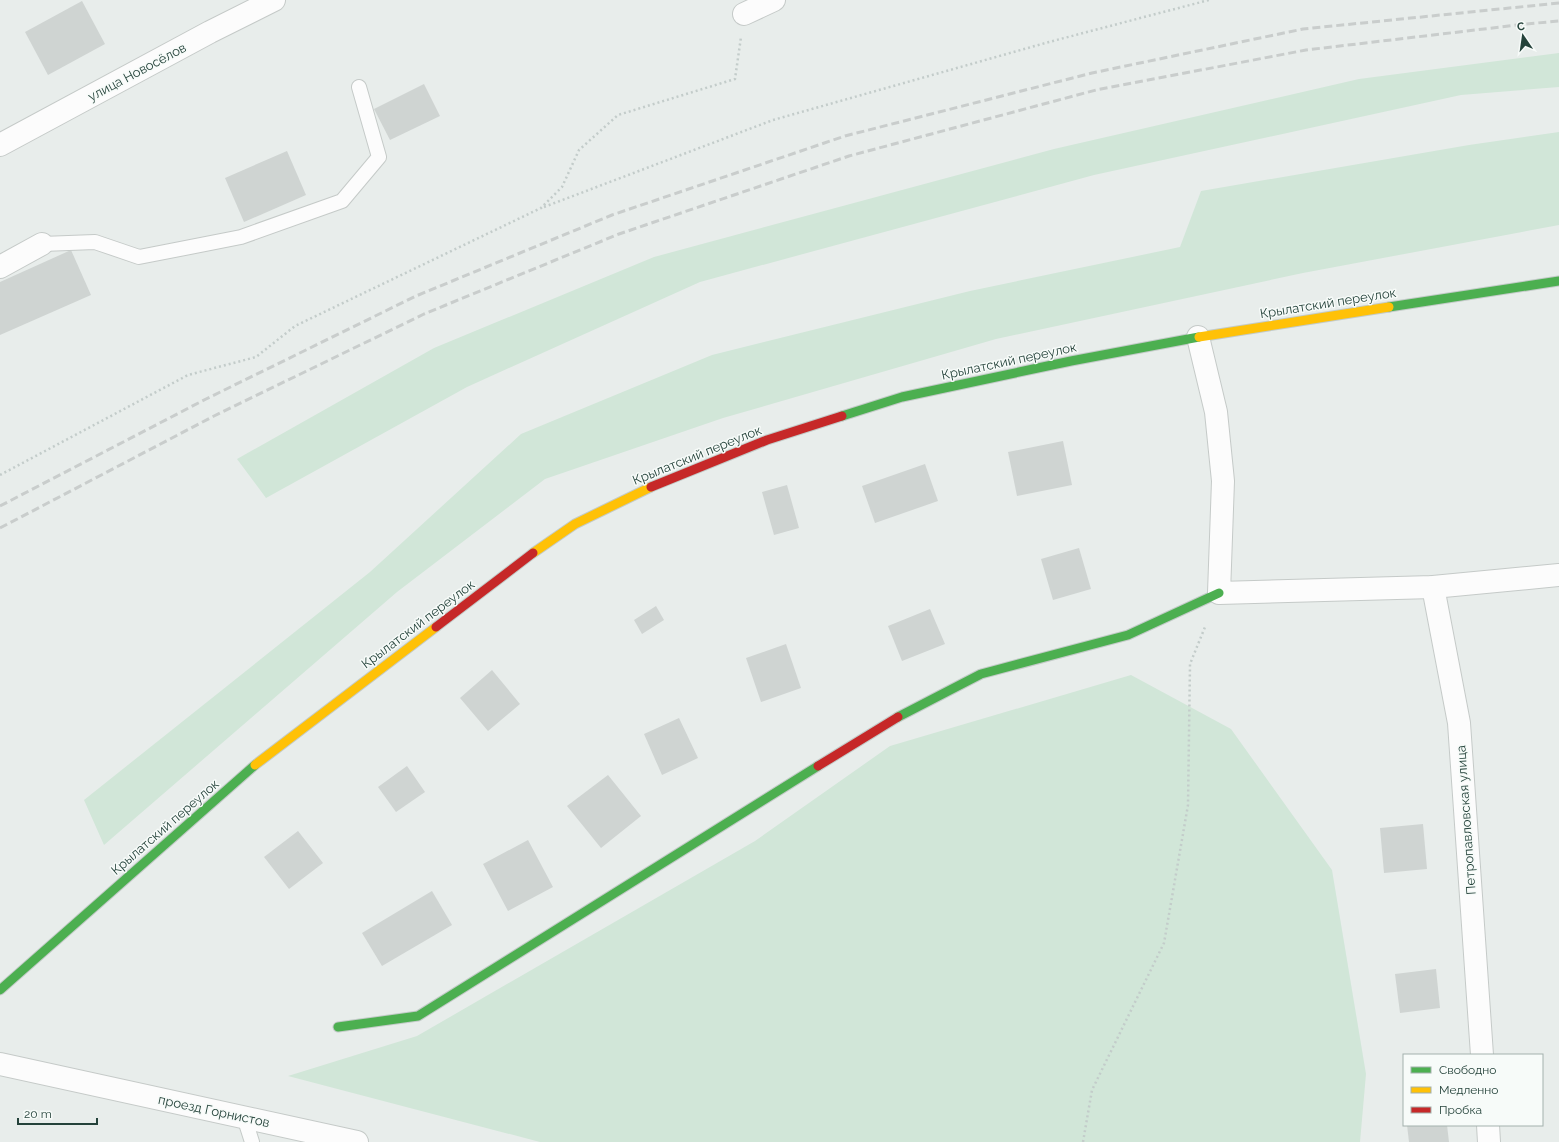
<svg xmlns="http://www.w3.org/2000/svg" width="1559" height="1142" font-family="Raleway,sans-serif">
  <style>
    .green { fill: #d1e6d8 }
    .building { fill: #cfd4d2 }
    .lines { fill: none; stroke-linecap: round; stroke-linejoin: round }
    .lane-casing { stroke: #c5cac8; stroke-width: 16 }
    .street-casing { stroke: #c5cac8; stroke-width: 24 }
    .fast-casing { stroke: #c3cbc8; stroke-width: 11 }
    .slow-casing { stroke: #c3cbc8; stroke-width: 11 }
    .jam-casing { stroke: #c3cbc8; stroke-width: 11 }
    .path { stroke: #c3ccca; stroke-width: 2.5; stroke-dasharray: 2 3; stroke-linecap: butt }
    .lane { stroke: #fcfcfc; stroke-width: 14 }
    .street { stroke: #fcfcfc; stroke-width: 22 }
    .fast { stroke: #4caf50; stroke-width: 9 }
    .slow { stroke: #ffc107; stroke-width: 9 }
    .jam { stroke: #c62828; stroke-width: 9 }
    .rail { stroke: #c9cdcc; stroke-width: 3; stroke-dasharray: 8 4; stroke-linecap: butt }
    .labels { text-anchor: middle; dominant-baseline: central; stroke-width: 3; stroke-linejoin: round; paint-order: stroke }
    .street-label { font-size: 13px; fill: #24423a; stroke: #f7fbf9 }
  </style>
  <rect width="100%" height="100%" fill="#e8edeb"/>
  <!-- green -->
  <g class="green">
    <polygon points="1559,53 1559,87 1461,95 1094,175 700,282 467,387 266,498 237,459 434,348 654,257 1054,149 1359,79"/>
    <polygon points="1559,132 1559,225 1303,273 996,339 723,418 545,479 397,592 104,845 84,800 370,572 521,434 712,355 970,291 1180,247 1201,191 1469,145"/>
    <polygon points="1131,675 1231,729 1332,870 1366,1074 1360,1142 540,1142 288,1076 417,1036 755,841 890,746"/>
  </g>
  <!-- building -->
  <g class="building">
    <polygon points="82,1 105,44 48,75 25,32"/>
    <polygon points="424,84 440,116 390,140 374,109"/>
    <polygon points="287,151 306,195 244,222 225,178"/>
    <polygon points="71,250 91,295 0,335 0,282"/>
    <polygon points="1063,441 1072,485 1017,496 1008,452"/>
    <polygon points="925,464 938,501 875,523 862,486"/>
    <polygon points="787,485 799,528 774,535 762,492"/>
    <polygon points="1079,548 1091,589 1053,600 1041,559"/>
    <polygon points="656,606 664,620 642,634 634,620"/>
    <polygon points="930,609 945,644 902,661 888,626"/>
    <polygon points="786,644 801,688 761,702 746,658"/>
    <polygon points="492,670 520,704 488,731 460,698"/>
    <polygon points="679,718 698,758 662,775 644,734"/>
    <polygon points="407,766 425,792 396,812 378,787"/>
    <polygon points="608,775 641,816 601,848 567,806"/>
    <polygon points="1423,824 1427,869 1384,873 1380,828"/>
    <polygon points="298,831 323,863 289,889 264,857"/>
    <polygon points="528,840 553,887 508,911 483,864"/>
    <polygon points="432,891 452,925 382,966 362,933"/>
    <polygon points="1436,969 1440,1008 1400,1013 1395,974"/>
    <polygon points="1407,1125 1447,1125 1449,1142 1409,1142"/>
  </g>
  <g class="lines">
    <defs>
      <g id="lane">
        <polyline points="42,244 95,242 139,257 241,237 342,201 379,157 359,87"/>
        <polyline points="244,1117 252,1142"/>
      </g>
      <g id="street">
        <polyline points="744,14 774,0"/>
        <polyline points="0,145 210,32 274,0"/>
        <polyline points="0,267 42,244"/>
        <polyline points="1198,337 1216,412 1223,481 1219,593 1433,587 1559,575"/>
        <polyline points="1433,587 1459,723 1482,1055"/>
        <polyline points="0,1064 357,1142"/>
        <polyline points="1488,1125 1489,1142"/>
      </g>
      <g id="fast">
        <polyline points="1389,307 1559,281"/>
        <polyline points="842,416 902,397 1071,361 1199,337"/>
        <polyline points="898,717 981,674 1128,635 1219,593"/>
        <polyline points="0,990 255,765"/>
        <polyline points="338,1027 418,1016 818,766"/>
      </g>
      <g id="slow">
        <polyline points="1199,337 1389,307"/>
        <polyline points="533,553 575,524 651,487"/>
        <polyline points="255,765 436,627"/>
      </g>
      <g id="jam">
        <polyline points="651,487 767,440 842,416"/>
        <polyline points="436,627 533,553"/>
        <polyline points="818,766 898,717"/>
      </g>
    </defs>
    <!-- lane casing -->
    <use href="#lane" class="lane-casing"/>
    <!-- street casing -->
    <use href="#street" class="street-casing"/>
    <!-- fast casing -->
    <use href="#fast" class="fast-casing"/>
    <!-- slow casing -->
    <use href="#slow" class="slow-casing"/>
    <!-- jam casing -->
    <use href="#jam" class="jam-casing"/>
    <!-- path -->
    <g class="path">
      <polyline points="544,207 773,120 1049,42 1209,0"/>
      <polyline points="0,475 188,375 256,357 295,326 541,208 562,187 579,150 618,115 735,79 741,37"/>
      <polyline points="1083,1142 1092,1090 1164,943 1188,805 1190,664 1205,627"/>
    </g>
    <!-- lane -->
    <use href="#lane" class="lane"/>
    <!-- street -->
    <use href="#street" class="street"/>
    <!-- fast -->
    <use href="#fast" class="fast"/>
    <!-- slow -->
    <use href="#slow" class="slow"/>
    <!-- jam -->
    <use href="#jam" class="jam"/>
    <!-- rail -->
    <g class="rail">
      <polyline points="0,506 206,399 416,296 612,215 845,136 1092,73 1303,29 1559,3"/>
      <polyline points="0,528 214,416 424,314 619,234 849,156 1096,90 1306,50 1526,24 1559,21"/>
    </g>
  </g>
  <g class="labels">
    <!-- street labels -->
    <g class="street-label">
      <text transform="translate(137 72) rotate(-28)">улица Новосёлов</text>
      <text transform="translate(1328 303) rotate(-9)">Крылатский переулок</text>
      <text transform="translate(1009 361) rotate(-12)">Крылатский переулок</text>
      <text transform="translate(697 455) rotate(-22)">Крылатский переулок</text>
      <text transform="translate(418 624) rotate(-37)">Крылатский переулок</text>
      <text transform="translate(1466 820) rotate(-94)">Петропавловская улица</text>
      <text transform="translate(165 827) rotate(-41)">Крылатский переулок</text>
      <text transform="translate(214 1111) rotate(12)">проезд Горнистов</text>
    </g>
  </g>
  <!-- legend -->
  <rect x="1403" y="1054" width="140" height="72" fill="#f7fbf9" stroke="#a3b1ad"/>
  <rect x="1411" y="1067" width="20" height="6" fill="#4caf50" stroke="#a3b1ad"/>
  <text x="1439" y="1074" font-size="12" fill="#24423a">Свободно</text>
  <rect x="1411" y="1087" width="20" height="6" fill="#ffc107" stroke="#a3b1ad"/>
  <text x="1439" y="1094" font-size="12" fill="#24423a">Медленно</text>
  <rect x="1411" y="1107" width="20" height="6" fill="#c62828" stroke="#a3b1ad"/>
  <text x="1439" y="1114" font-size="12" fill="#24423a">Пробка</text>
  <!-- north arrow -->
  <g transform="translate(1523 36) rotate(347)" stroke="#f7fbf9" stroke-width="3" paint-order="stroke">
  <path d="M0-3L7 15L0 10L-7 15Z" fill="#24423a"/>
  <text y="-6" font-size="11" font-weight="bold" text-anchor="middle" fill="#24423a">С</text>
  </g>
  <!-- scale -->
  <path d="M18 1118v6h79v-6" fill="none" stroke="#24423a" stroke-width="2"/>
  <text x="24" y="1118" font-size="12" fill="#24423a" stroke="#f7fbf9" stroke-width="3" paint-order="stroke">20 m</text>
</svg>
